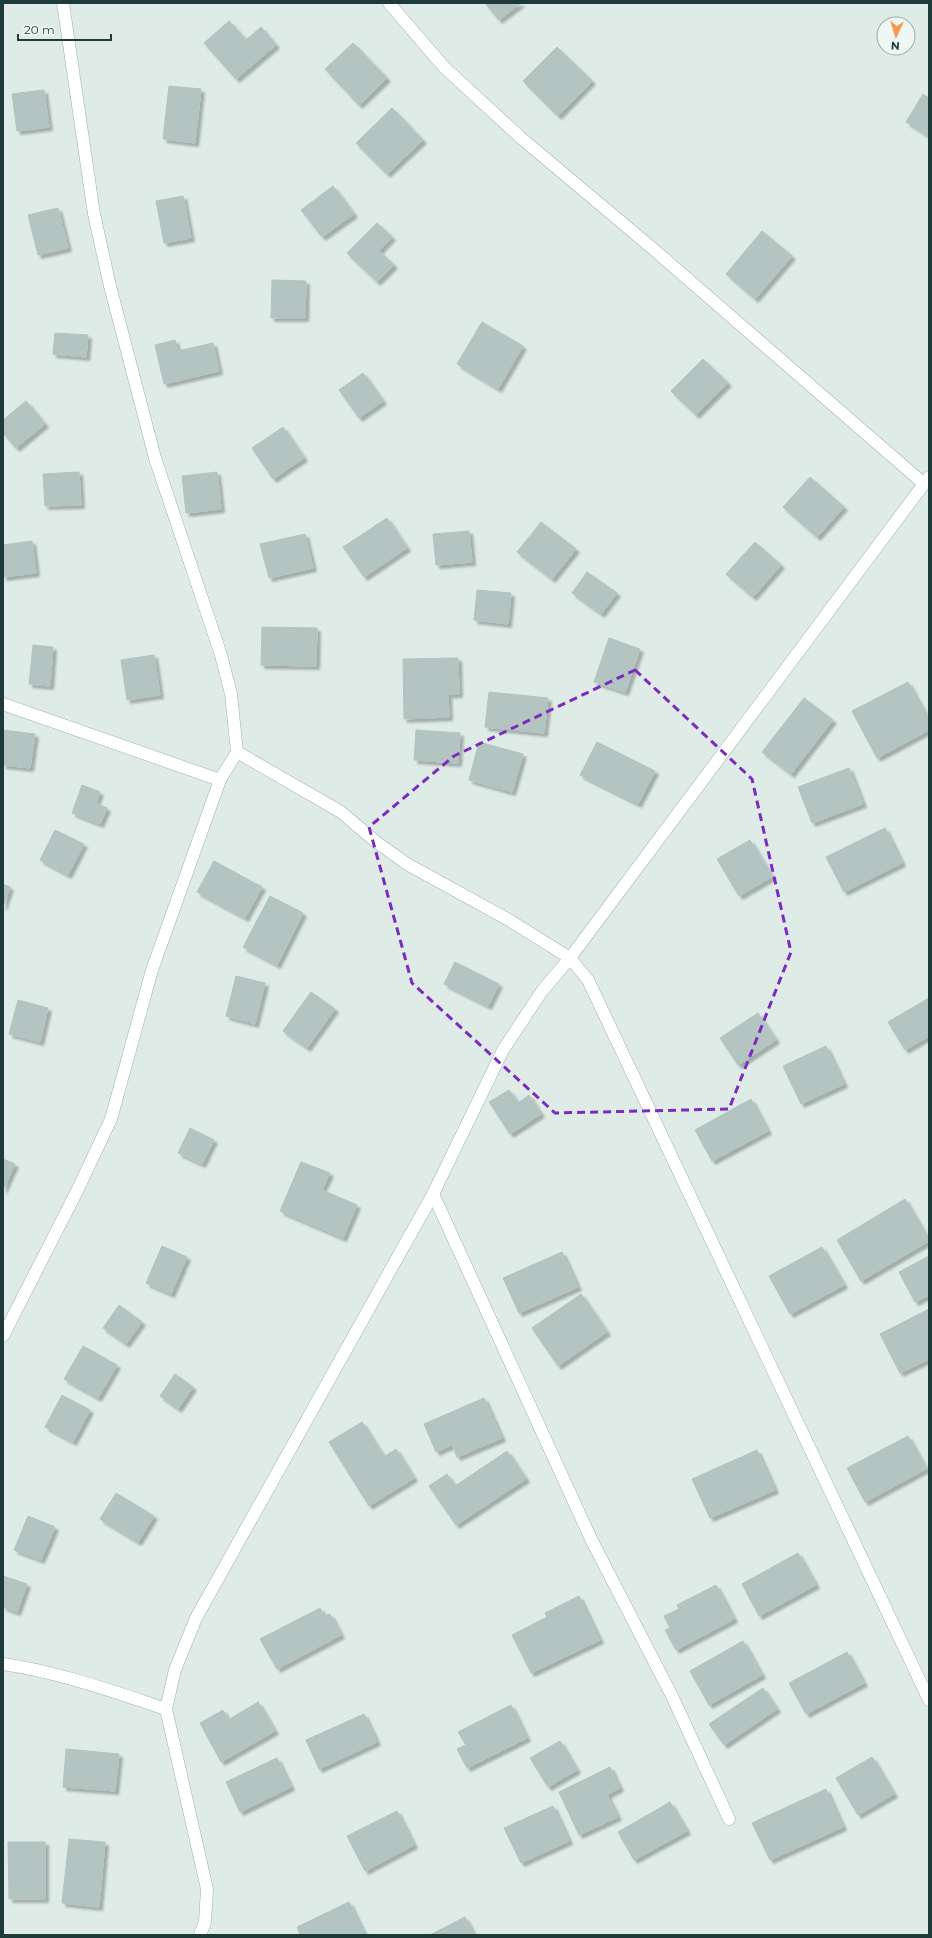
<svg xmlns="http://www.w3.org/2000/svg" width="932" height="1938" font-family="Montserrat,sans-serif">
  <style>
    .building { fill: #b4c5c1; stroke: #b1c4c0; filter: url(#shadow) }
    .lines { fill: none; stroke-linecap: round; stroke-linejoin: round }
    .minor-casing { stroke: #a1b3af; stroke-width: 13 }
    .minor { stroke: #fff; stroke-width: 12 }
    .marked { fill: none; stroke: #7b2cbf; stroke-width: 3; stroke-dasharray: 8 5; stroke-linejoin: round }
  </style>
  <defs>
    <filter id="shadow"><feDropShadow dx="3.5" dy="3.5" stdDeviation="1" flood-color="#0004"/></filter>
  </defs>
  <rect width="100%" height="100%" fill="#deebe7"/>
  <!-- building -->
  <g class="building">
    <polygon points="485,3 521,3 499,20"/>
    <polygon points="229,21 246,40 261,27 276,45 236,79 204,43"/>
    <polygon points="353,43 387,78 359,105 325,69"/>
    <polygon points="557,47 592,81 558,116 523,81"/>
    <polygon points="169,86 201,89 195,143 163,139"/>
    <polygon points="44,90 49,127 17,131 12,94"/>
    <polygon points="923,94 929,98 929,136 906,122"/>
    <polygon points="392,108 423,140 387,174 356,143"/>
    <polygon points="333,186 354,214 322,237 301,210"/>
    <polygon points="183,196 191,238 164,243 156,201"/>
    <polygon points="58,208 68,248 38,255 28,215"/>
    <polygon points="377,223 392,237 379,251 394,265 377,282 347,253"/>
    <polygon points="762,231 792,256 755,299 726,274"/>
    <polygon points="272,280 306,281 305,318 271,318"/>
    <polygon points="482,322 523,346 498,389 457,364"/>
    <polygon points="55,333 88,335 86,357 53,354"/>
    <polygon points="175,340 178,351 213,343 219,371 164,384 155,345"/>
    <polygon points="703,359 728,383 696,415 671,391"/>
    <polygon points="363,373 383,401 359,418 339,390"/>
    <polygon points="26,401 45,424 16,448 3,433 3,420"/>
    <polygon points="283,427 304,458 273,479 252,448"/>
    <polygon points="79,472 81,505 45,506 43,474"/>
    <polygon points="217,472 221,509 186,513 182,476"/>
    <polygon points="810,477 844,507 817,537 783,507"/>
    <polygon points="387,518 407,548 364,577 343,547"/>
    <polygon points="541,522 576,549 552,579 517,552"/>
    <polygon points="469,531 472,562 436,565 433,534"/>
    <polygon points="305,534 313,568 269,578 260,544"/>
    <polygon points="32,541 36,573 3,577 3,545"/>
    <polygon points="755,542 781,565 753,597 726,574"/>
    <polygon points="587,572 617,593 601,614 572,593"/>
    <polygon points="477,590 511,593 508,624 474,620"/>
    <polygon points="262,627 317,628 316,666 261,665"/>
    <polygon points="609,638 640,649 625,692 594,682"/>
    <polygon points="33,645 53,647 50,686 29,684"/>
    <polygon points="154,655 160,695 127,700 121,660"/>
    <polygon points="458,658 459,694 448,694 449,717 404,719 403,659"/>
    <polygon points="908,682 929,721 929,730 877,758 852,711"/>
    <polygon points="489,692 548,698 544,733 485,727"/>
    <polygon points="804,698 833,720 791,774 762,752"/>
    <polygon points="3,730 35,734 30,768 3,765"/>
    <polygon points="416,730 460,733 458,763 414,760"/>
    <polygon points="479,742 523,754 512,792 469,780"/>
    <polygon points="597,742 655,771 638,804 580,775"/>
    <polygon points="849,768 863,804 812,823 798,787"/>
    <polygon points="82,785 100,792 96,803 107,808 100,824 72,813"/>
    <polygon points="885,828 902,863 844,892 826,857"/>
    <polygon points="55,830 84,844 68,875 40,860"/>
    <polygon points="750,840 772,877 739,896 717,859"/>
    <polygon points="214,861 262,887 245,918 197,892"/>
    <polygon points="3,884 10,887 3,907"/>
    <polygon points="270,896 303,913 277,965 243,947"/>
    <polygon points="455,962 499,984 488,1006 444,984"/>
    <polygon points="236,976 265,983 255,1024 226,1016"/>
    <polygon points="311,992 335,1009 307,1048 283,1031"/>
    <polygon points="929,998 929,1036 905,1050 888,1022"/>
    <polygon points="18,1000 48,1008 40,1042 9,1034"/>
    <polygon points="758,1013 776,1040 738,1065 720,1038"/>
    <polygon points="826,1046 844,1084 801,1104 783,1066"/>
    <polygon points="509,1090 518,1103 529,1095 541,1114 510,1134 489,1102"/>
    <polygon points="751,1099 768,1131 712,1161 695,1130"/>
    <polygon points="190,1128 214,1140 202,1164 178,1153"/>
    <polygon points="3,1159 15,1164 3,1190"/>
    <polygon points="301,1162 330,1173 322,1190 357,1205 343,1238 280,1211"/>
    <polygon points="905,1199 929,1241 861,1281 837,1240"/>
    <polygon points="162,1246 187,1257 171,1294 146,1283"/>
    <polygon points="822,1247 844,1285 790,1314 769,1276"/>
    <polygon points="562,1252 578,1287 519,1313 503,1278"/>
    <polygon points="929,1256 929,1295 915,1302 899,1272"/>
    <polygon points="581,1294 607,1332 558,1366 532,1328"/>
    <polygon points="119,1305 142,1322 126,1344 103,1328"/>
    <polygon points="929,1309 929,1359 900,1373 880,1334"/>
    <polygon points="83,1346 117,1365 98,1398 64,1379"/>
    <polygon points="175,1374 193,1387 178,1409 160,1396"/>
    <polygon points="62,1395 90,1410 73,1442 45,1427"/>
    <polygon points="484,1398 502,1438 457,1457 452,1445 436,1452 424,1424"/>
    <polygon points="362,1422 384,1457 396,1449 414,1478 369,1506 329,1442"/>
    <polygon points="908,1436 926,1469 865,1502 847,1468"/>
    <polygon points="757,1450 775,1490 710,1518 692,1479"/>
    <polygon points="507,1451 526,1479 456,1525 429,1486 447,1474 455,1486"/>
    <polygon points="116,1493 154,1516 138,1542 100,1519"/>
    <polygon points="28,1516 55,1527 41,1560 14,1550"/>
    <polygon points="798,1553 816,1585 759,1616 742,1584"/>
    <polygon points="3,1576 27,1584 17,1612 3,1607"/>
    <polygon points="716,1585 734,1619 676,1650 665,1630 670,1628 664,1616 679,1609 677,1605"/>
    <polygon points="579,1596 600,1640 531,1673 512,1635 547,1617 545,1613"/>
    <polygon points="320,1608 324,1616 330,1614 341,1635 277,1669 260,1639"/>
    <polygon points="743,1641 762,1675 709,1705 690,1671"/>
    <polygon points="847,1652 864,1683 806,1714 789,1683"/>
    <polygon points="763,1688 777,1709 724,1745 709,1724"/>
    <polygon points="258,1702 275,1731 221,1762 200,1723 223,1710 228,1720"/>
    <polygon points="511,1705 527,1738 467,1768 457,1749 466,1745 458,1732"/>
    <polygon points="364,1714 377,1742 319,1769 306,1740"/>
    <polygon points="560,1741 577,1770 548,1787 530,1758"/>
    <polygon points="66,1749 119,1754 115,1791 63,1787"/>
    <polygon points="872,1757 894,1794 858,1815 836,1778"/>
    <polygon points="277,1758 291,1787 240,1812 226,1782"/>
    <polygon points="610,1767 620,1788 607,1795 618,1817 579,1835 559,1792"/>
    <polygon points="826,1789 843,1827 770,1860 752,1823"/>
    <polygon points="670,1802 687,1831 634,1860 618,1832"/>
    <polygon points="553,1806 569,1841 521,1863 504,1828"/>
    <polygon points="397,1811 414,1845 365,1871 347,1836"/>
    <polygon points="69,1839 105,1842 99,1907 62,1903"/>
    <polygon points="8,1842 45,1842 45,1899 9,1899"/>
    <polygon points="349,1902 364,1933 360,1935 300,1935 297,1927"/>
    <polygon points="465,1917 474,1935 430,1935"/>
  </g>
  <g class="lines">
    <defs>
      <g id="minor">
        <polyline points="389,3 444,67 520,137 652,248 923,483"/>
        <polyline points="3,704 220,780 237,752 231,694 221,655 155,458 110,286 94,214 63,3"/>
        <polyline points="237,752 341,812 375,841 407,864 509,920 570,958 588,980 929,1700"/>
        <polyline points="433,1194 591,1539 672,1696 729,1819"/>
        <polyline points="3,1336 77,1191 111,1119 152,970 220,780"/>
        <path d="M3,1664c56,8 109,27 163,45"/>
        <polyline points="200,1935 205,1922 207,1889 166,1709 175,1670 196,1618 433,1194 503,1050 542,991 570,958 929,477"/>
      </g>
    </defs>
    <!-- minor casing -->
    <use href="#minor" class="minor-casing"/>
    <!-- minor -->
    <use href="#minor" class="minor"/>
  </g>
  <!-- marked area -->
  <path class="marked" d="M635,670l117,109 39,173 -62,157 -174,4 -143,-130 -43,-156 85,-71z"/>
  <!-- border -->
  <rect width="932" height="1938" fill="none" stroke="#1f3b39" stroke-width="8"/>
  <!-- north arrow -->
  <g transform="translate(896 36) rotate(184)"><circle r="19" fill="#eff7f4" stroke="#9caca9"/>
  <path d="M0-3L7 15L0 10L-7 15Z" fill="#f8974f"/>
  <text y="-6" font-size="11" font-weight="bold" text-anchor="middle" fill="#1f3b39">N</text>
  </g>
  <!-- scale -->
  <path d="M18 34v6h93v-6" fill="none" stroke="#1f3b39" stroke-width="2"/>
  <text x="24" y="34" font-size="12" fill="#1f3b39" stroke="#eff7f4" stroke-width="3" paint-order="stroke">20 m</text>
</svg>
